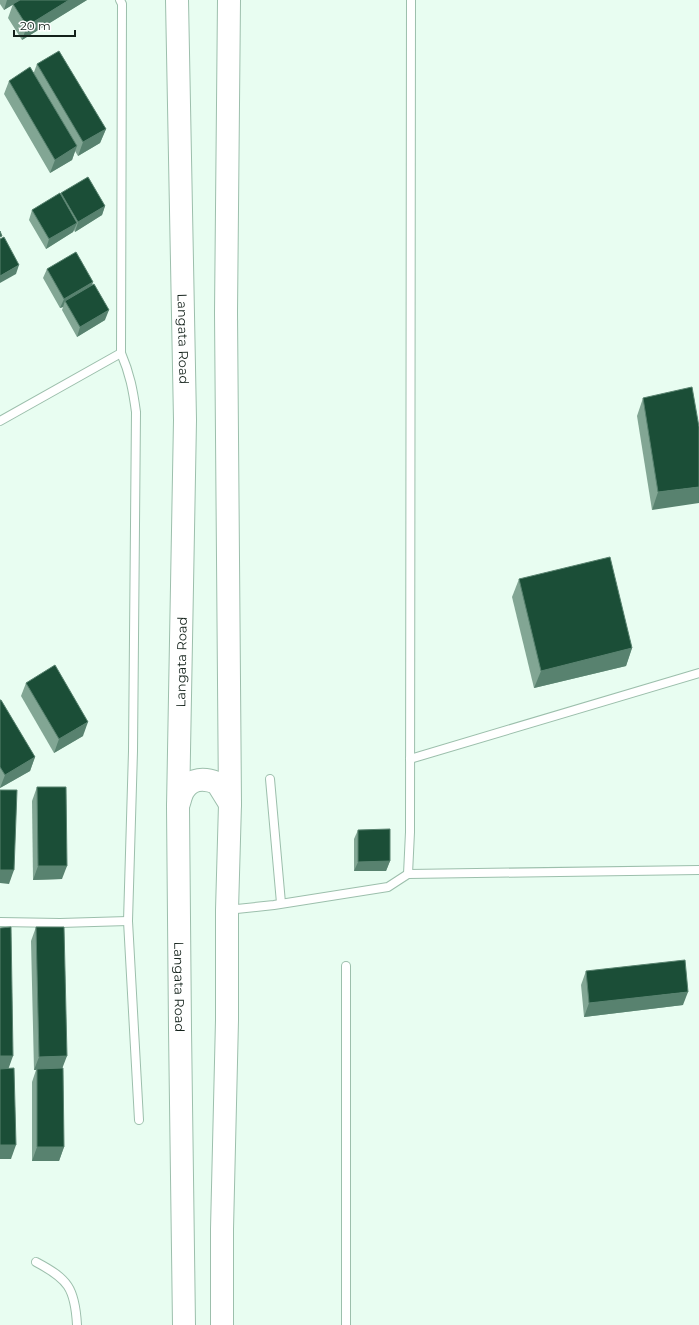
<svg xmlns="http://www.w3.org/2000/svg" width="699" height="1325" font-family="Montserrat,sans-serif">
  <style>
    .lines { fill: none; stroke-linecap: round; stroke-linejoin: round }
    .service-casing { stroke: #9cbfac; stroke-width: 10 }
    .secondary-casing { stroke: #9cbfac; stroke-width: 24 }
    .service { stroke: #fff; stroke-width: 8 }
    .secondary { stroke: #fff; stroke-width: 22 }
    .wall { fill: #82a694 }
    .shaded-wall { fill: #58826f }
    .building { fill: #1b4e37; stroke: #58826f }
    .labels { text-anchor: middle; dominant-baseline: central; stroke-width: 4; stroke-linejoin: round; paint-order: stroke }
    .street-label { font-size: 13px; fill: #13211a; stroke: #fff }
  </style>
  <rect width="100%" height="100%" fill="#e8fdf1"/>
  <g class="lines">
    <defs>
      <g id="service">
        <path d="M121,353c9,21 12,37 15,59l-3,339 -5,170 11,199"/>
        <polyline points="0,421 121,353 122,4 120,0"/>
        <polyline points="410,759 699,673"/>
        <polyline points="270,779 281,903"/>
        <polyline points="408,874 410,832 411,0"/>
        <polyline points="227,910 274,905 388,887 408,874 699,870"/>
        <polyline points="0,922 60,923 128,921"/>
        <path d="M36,1262c32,17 39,26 41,63"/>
        <polyline points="346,1325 346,966"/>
      </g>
      <g id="secondary">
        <path id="s1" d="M177,0l8,420 -7,387 2,222 4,296"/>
        <path d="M178,806c2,-5 3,-12 6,-16 7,-12 21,-12 33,-7l13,21"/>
        <polyline points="222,1325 222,1229 227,1020 227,910 230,804 226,313 229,0"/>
      </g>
    </defs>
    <!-- service casing -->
    <use href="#service" class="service-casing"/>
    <!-- secondary casing -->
    <use href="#secondary" class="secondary-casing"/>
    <!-- service -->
    <use href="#service" class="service"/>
    <!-- secondary -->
    <use href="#secondary" class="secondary"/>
  </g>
  <!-- wall -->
  <g class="wall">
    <polygon points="0,0 87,0 22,40 8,18 13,4 4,10 0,4"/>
    <polygon points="37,64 106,129 100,143 78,156 75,151 72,160 50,173 4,94 9,81 34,72"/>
    <polygon points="61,193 105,206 102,215 75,232 74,230 73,232 46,249 29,220 32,210 61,195"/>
    <polygon points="47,269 92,285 105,320 77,337 62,310 63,307 60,308 43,278"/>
    <polygon points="643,398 699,427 652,510 637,416"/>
    <polygon points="519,579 632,648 626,666 534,688 512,597"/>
    <polygon points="26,683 83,736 54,753 21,696"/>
    <polygon points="0,700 35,757 30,771 0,788"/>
    <polygon points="37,787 62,879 33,880 32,801"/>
    <polygon points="358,830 390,861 386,871 354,871 354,839"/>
    <polygon points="36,927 62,1068 64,1147 59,1161 32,1161 32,1082 36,1070 34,1070 31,941"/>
    <polygon points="586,971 683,1005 584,1017 581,985"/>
  </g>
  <!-- shaded-wall -->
  <g class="shaded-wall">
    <polygon points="7,0 21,0 4,10"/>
    <polygon points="69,0 87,0 22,40 27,26"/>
    <polygon points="106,129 100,143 78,156 83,142"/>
    <polygon points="77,146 72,160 50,173 55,160"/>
    <polygon points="105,206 102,215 75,232 78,222"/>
    <polygon points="77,223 73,232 46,249 49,239"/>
    <polygon points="19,265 16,274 0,283 0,276"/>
    <polygon points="93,282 90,292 65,301 63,307 60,308 64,299"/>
    <polygon points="109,310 105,320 77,337 80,327"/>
    <polygon points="699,487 699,503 652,510 658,492"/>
    <polygon points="632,648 626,666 534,688 541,671"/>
    <polygon points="88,722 83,736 54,753 59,739"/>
    <polygon points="35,757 30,771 0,788 5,775"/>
    <polygon points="390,861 386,871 354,871 358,862"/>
    <polygon points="38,866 67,866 62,879 33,880"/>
    <polygon points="0,870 14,870 9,884 0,883"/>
    <polygon points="688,992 683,1005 584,1017 589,1003"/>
    <polygon points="0,1056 13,1056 8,1070 0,1070"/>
    <polygon points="67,1056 62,1069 37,1069 36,1070 34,1070 39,1057"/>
    <polygon points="0,1145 16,1145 11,1159 0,1159"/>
    <polygon points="37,1147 64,1147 59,1161 32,1161"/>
  </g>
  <!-- building -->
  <g class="building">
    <polygon points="20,0 69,0 27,26 13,4"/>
    <polygon points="59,51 106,129 83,142 37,64"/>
    <polygon points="30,67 77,146 55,160 9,81"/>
    <polygon points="88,177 105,206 78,222 61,193"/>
    <polygon points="60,193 77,223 49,239 32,210"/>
    <polygon points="0,231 2,236 0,237"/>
    <polygon points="4,237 19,265 0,276 0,239"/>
    <polygon points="76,252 93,282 64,299 47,269"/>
    <polygon points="94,284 109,310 80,327 65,301"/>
    <polygon points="692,387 699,427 699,487 658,492 643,398"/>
    <polygon points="610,557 632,648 541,671 519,579"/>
    <polygon points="55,665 88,722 59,739 26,683"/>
    <polygon points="0,700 1,700 35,757 5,775 0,767"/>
    <polygon points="37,787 66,787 67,866 38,866"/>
    <polygon points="0,790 17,790 14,870 0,870"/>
    <polygon points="390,829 390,861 358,862 358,830"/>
    <polygon points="11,927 13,1056 0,1056 0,928"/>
    <polygon points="36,927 64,927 67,1056 39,1057"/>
    <polygon points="685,960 688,992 589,1003 586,971"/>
    <polygon points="14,1068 16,1145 0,1145 0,1069"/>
    <polygon points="63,1068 64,1147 37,1147 37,1069"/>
  </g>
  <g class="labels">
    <!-- street labels -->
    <g class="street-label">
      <text stroke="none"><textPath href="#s1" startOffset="339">Langata Road</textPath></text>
      <text transform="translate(181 662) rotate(-89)">Langata Road</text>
      <text stroke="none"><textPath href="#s1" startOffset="987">Langata Road</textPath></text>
    </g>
  </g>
  <!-- scale -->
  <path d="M14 30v6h61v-6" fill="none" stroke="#13211a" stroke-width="2"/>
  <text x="20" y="30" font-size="12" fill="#13211a" stroke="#ffffff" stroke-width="3" paint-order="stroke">20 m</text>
</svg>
